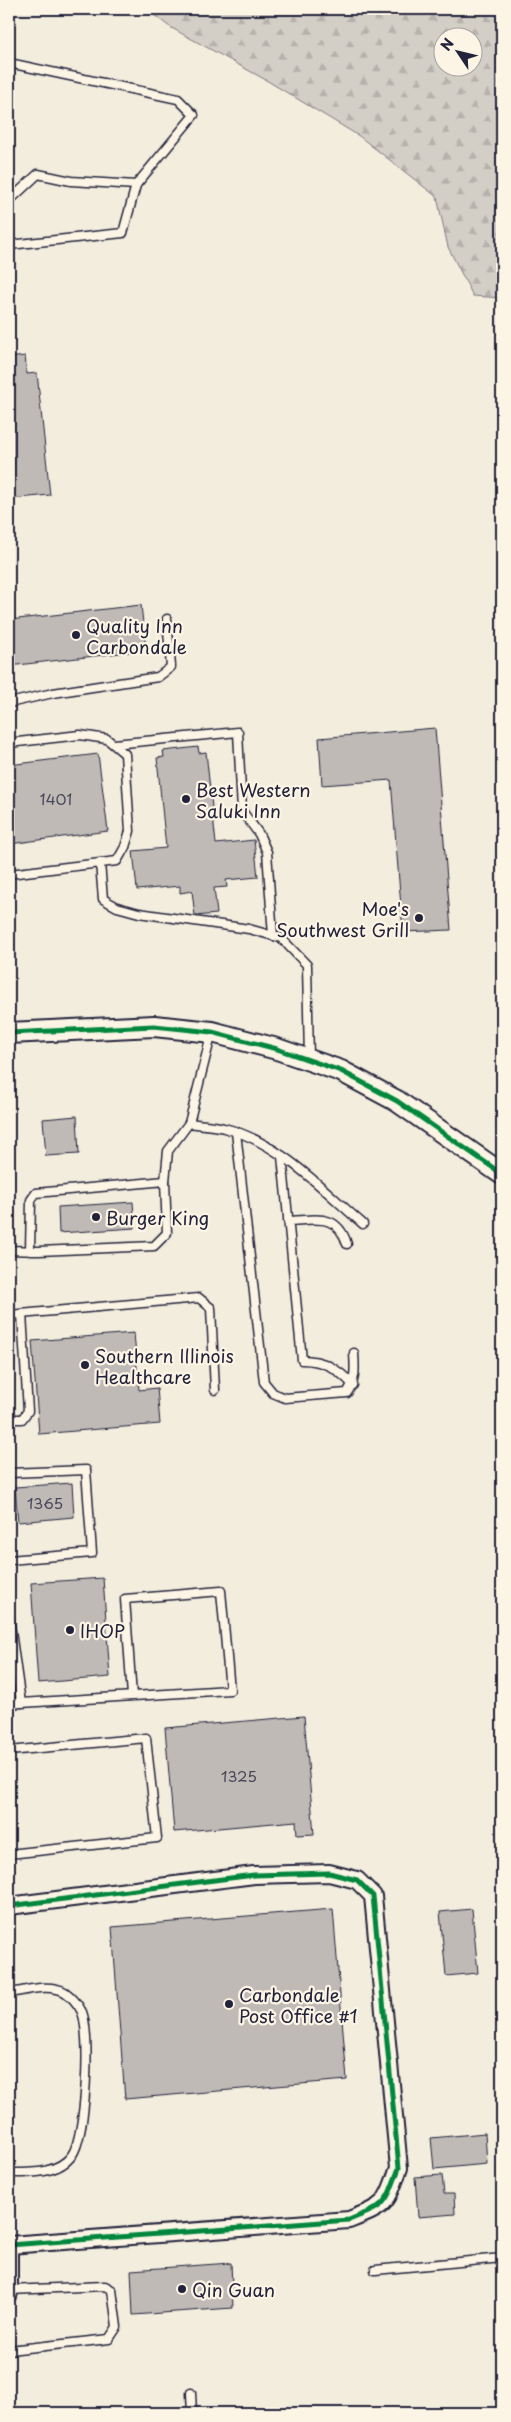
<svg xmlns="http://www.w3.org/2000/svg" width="511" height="2422" font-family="'Playpen Sans',sans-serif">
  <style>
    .forest { fill: url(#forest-firs); stroke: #7b7880; fill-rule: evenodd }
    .building { fill: #bfbab6; stroke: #22223b }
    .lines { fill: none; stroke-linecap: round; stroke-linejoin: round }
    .service-casing { stroke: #22223b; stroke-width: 11 }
    .minor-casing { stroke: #22223b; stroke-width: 20 }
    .tertiary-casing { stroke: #22223b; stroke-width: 24 }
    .service { stroke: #fcf5e5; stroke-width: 8 }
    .minor { stroke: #fcf5e5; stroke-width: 16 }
    .tertiary { stroke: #fcf5e5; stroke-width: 20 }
    .cycleway-casing { stroke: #fcf5e5; stroke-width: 8 }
    .cycleway { stroke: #00873e; stroke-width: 5 }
    .poi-dot { fill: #22223b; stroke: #fcf5e5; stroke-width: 2 }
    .labels { text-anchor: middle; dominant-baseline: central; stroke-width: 4.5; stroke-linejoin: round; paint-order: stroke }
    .number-label { font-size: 15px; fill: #49485a }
    .poi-label { font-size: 18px; fill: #22223b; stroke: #fcf5e5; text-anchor: start }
  </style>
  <defs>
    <pattern id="forest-firs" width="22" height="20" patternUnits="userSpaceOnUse" patternTransform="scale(1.25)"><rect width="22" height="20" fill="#d4cfc6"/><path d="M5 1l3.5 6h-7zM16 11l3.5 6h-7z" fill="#b6b1ab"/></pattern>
  </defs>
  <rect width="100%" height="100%" fill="#f3edde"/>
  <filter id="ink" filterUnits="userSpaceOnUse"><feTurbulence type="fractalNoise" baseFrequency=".02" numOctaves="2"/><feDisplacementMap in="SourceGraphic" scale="10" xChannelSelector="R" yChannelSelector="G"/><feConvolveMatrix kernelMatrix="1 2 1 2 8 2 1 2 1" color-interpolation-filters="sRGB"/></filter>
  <g filter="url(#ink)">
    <!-- forest -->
    <path class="forest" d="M146,9h356v289l-29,-2 -25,-49 -11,-50 -78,-61 -93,-56 -96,-53zM444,38h30v30h-30z"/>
    <!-- building -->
    <g class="building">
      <polygon points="25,356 27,374 37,373 50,495 9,499 9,358"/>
      <polygon points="141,605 146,650 9,666 9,620"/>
      <polygon points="435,728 451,930 403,932 391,780 322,785 319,738"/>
      <polygon points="198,747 199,753 206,752 216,844 254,840 258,877 226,880 227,887 214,888 217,914 195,916 192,891 180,893 180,886 137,890 133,851 166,848 157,758 164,757 163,751"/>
      <polygon points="98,754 108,831 9,844 9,765"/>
      <polygon points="77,1116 79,1154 46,1156 43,1119"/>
      <polygon points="133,1202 135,1228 59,1233 58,1207"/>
      <polygon points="134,1333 139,1390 157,1388 160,1424 39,1434 32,1341"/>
      <polygon points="72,1483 74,1517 18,1522 15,1487"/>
      <polygon points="103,1578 110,1677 38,1683 31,1583"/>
      <polygon points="304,1716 314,1834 297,1835 296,1821 174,1832 165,1728"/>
      <polygon points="333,1909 347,2080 125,2099 112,1927"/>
      <polygon points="472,1909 478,1973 446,1976 440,1912"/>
      <polygon points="485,2133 487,2164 434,2169 431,2138"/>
      <polygon points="442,2175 444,2194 454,2194 455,2214 418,2217 415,2177"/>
      <polygon points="231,2263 233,2308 133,2315 131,2270"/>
    </g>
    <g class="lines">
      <defs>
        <g id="service">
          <polyline points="9,63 178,99 194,115 136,185 71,181 38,174 9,201"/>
          <polyline points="9,245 123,233 136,185"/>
          <polyline points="9,703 53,693 158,677 171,667 167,619"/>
          <polyline points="9,743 80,735 107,739 125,754 130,831 125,847 117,861 9,874"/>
          <polyline points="114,744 238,732 242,811 259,834 267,852 273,936"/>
          <polyline points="100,863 103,899 117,907 139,913 249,929 281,938 307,965 309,1058"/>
          <path d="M189,1123c12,2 24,2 35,5 54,13 98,61 139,96"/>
          <path d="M236,1132l28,250 9,11 12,5 62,-5c9,-13 8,-24 7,-40"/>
          <path d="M282,1156l20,204c22,0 36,9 51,25"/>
          <polyline points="165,1181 168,1151 189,1123 212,1032"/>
          <path d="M288,1221c27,-1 49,-9 59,23"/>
          <polyline points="9,1250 39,1251 154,1246 167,1233 165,1181 36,1193 31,1200 30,1251"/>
          <polyline points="9,1315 199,1298 211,1308 215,1390"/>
          <polyline points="9,1419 22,1419 28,1411 22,1314"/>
          <polyline points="9,1473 86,1470 92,1553 9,1560"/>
          <polyline points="9,1617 21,1703 9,1704"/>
          <path d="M21,1703c69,-4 139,-8 209,-13l-9,-99 -96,8 7,97"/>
          <polyline points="9,1751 146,1738 157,1838 9,1854"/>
          <path d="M9,1993c17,-2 39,-10 56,-1 7,5 13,12 17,20 9,23 4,123 -10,143 -13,19 -42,18 -63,18"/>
          <polyline points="375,2270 502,2258"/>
          <polyline points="9,2350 109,2339 117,2327 112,2290 105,2286 9,2290"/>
          <polyline points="191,2393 192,2413"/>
        </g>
        <g id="minor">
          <path d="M9,1906l245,-31 75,-2 28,7 16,16 26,272c-14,38 -12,37 -50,52l-340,25"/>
          <polyline points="9,2245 9,2293"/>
        </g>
        <polyline id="tertiary" points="9,1033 154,1026 212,1032 277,1049 341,1071 397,1101 502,1174"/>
      </defs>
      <!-- service casing -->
      <use href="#service" class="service-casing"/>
      <!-- minor casing -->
      <use href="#minor" class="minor-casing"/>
      <!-- tertiary casing -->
      <use href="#tertiary" class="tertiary-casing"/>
      <!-- service -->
      <use href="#service" class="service"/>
      <!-- minor -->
      <use href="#minor" class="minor"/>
      <!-- tertiary -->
      <use href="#tertiary" class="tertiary"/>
      <defs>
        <g id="cycleway">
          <polyline points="9,1033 154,1026 212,1032 277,1049 341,1071 397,1101 502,1174"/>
          <path d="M9,1906l245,-31 75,-2 28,7 16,16 26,272c-14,38 -12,37 -50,52l-340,25"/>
        </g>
      </defs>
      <!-- cycleway casing -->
      <use href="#cycleway" class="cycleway-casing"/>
      <!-- cycleway -->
      <use href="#cycleway" class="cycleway"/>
    </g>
  </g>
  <!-- markers -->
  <g class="poi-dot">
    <circle cx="76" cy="635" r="5"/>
    <circle cx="186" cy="799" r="5"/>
    <circle cx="419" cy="918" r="5"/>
    <circle cx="96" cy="1217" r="5"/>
    <circle cx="85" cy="1365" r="5"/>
    <circle cx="70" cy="1630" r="5"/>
    <circle cx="229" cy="2004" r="5"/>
    <circle cx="182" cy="2289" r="5"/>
  </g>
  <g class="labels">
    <!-- number labels -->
    <g class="number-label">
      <text x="56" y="798">1401</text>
      <text x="45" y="1502">1365</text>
      <text x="239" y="1775">1325</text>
    </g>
    <!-- poi labels -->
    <g class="poi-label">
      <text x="86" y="625">Quality Inn<tspan x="86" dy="21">Carbondale</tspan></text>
      <text x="196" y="789">Best Western<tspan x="196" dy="21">Saluki Inn</tspan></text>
      <text x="409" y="908" text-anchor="end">Moe's<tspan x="409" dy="21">Southwest Grill</tspan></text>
      <text x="106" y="1217">Burger King</text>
      <text x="95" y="1355">Southern Illinois<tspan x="95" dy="21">Healthcare</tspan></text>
      <text x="80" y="1630">IHOP</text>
      <text x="239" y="1994">Carbondale<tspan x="239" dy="21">Post Office #1</tspan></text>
      <text x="192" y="2289">Qin Guan</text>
    </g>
  </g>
  <!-- margin -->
  <rect width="511" height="2422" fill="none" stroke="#fcf5e5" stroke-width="30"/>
  <rect x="15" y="15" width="481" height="2392" fill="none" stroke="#22223b" stroke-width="2" filter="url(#ink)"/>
  <!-- north arrow -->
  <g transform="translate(458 52) rotate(305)"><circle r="24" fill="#fcf5e5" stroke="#a5a1a1"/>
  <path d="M0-4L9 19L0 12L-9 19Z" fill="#22223b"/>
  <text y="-8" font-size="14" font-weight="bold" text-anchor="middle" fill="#22223b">N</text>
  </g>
</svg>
